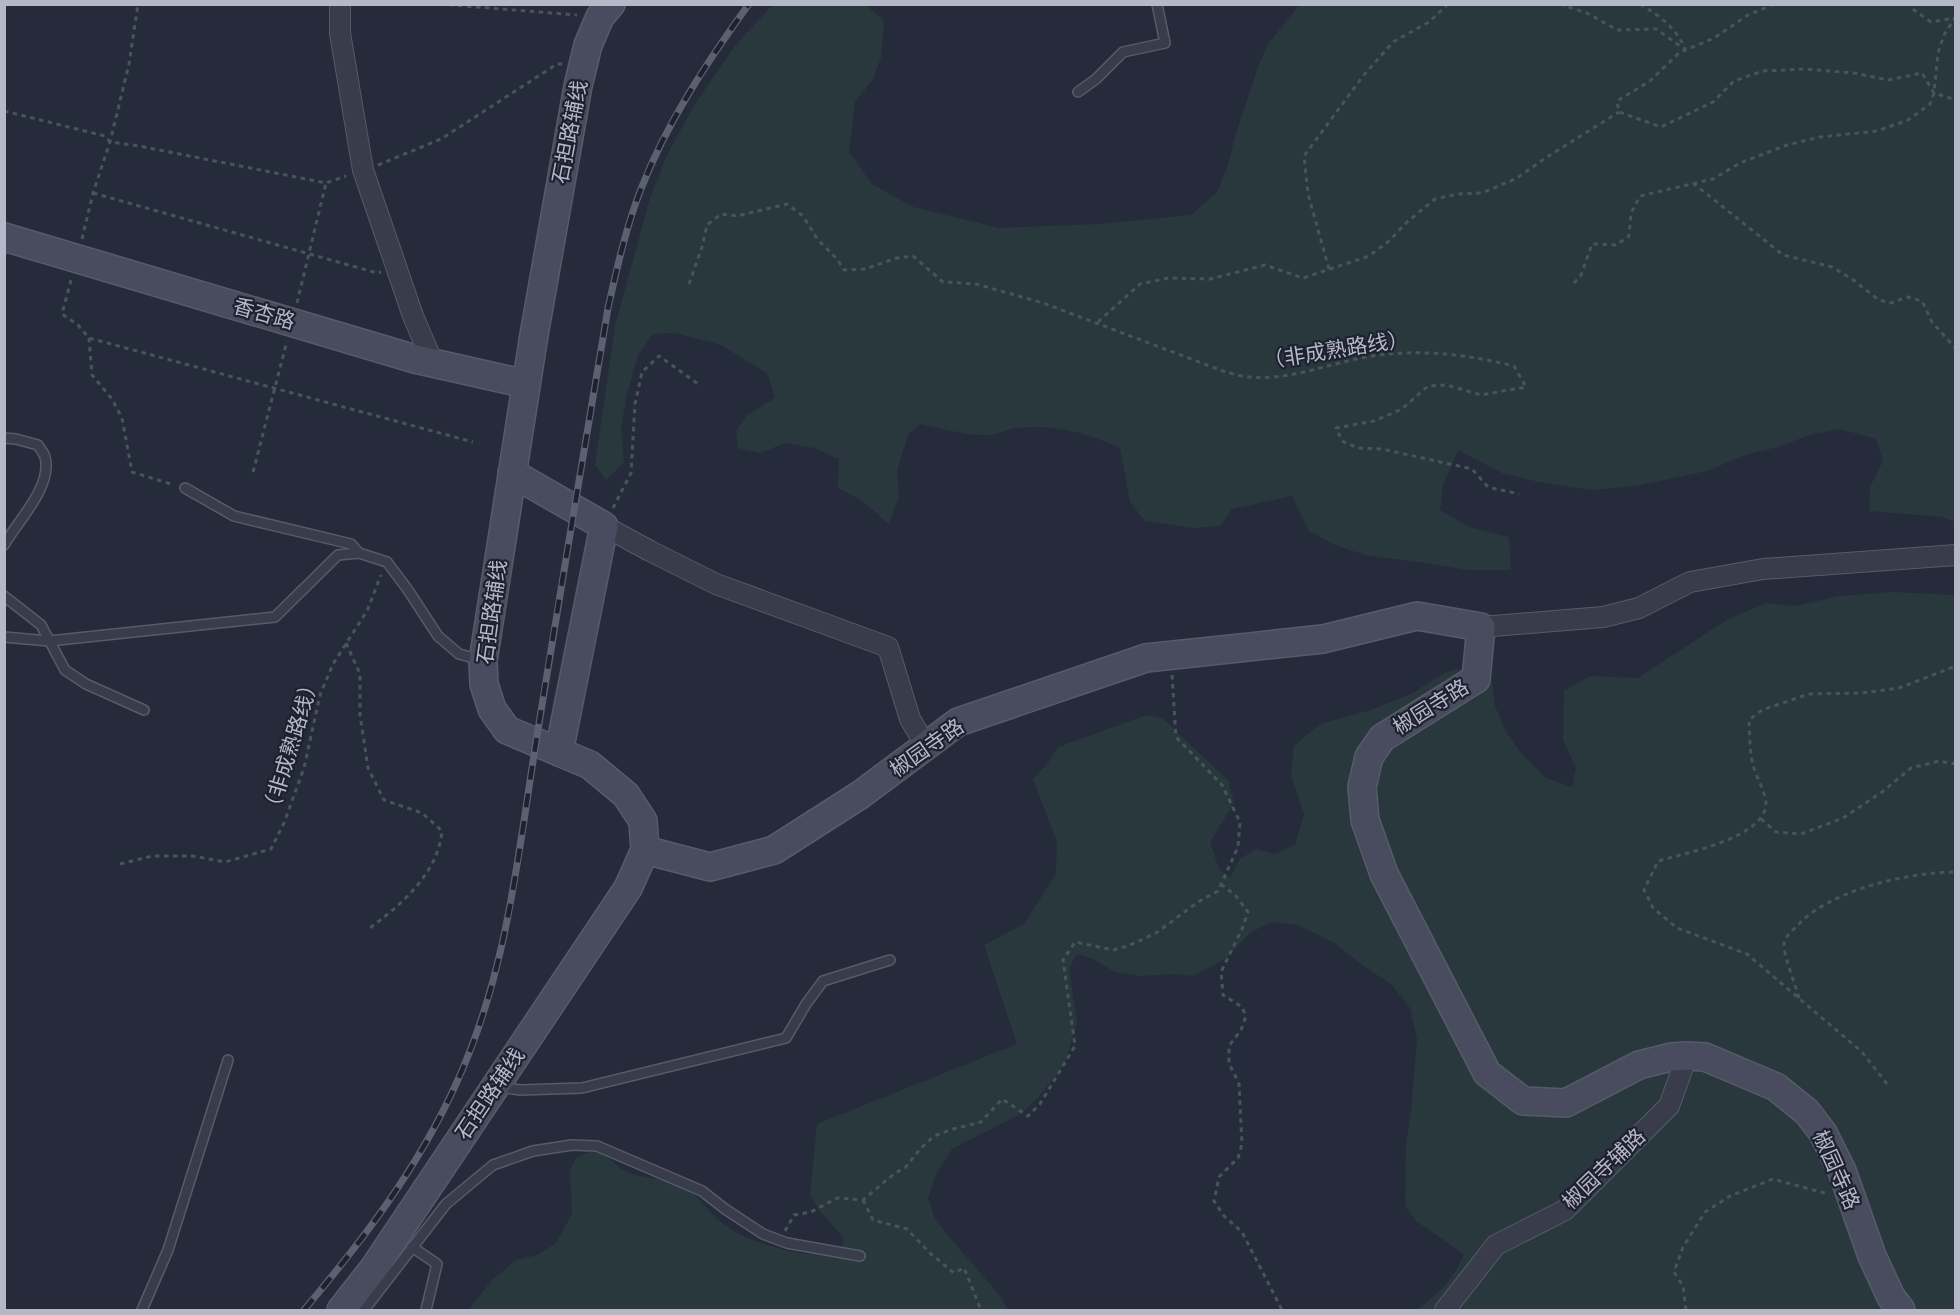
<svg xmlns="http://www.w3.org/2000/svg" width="1960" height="1315" font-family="Signika,'Noto Sans SC',sans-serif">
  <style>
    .green { fill: #29383d }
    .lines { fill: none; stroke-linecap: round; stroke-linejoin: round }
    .lane-casing { stroke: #575b69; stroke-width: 12 }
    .street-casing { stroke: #575b69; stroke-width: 22 }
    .secondary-casing { stroke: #575b69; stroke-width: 30 }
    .path { stroke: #47555b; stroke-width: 3; stroke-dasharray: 4.5 4.5; stroke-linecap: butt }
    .lane { stroke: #393d4b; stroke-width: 9 }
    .street { stroke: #393d4b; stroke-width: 20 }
    .secondary { stroke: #484c5e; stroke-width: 27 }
    .rail-casing { stroke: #5c6172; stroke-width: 7 }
    .rail { stroke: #1e2230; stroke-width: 4.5; stroke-dasharray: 14; stroke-linecap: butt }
    .labels { text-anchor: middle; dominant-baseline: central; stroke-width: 4.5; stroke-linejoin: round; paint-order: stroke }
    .street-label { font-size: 21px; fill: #b5b8c6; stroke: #1e2230 }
  </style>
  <rect width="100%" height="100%" fill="#262b3b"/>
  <!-- green -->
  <g class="green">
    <path d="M773,4l93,1 18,16 -3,37 -9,23 -17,21 -6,50 23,32 41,23 86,21 101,-4 91,-9 26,-23 11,-27 7,-29 23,-69 10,-23 31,-39h656v517l-13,-5 -73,-6 1,-24 13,-26 -7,-22 -36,-10 -28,5 -34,13 -30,7 -41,17 -72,15 -43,4 -53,-8 -37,-9 -44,-23 -15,35 -3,25 32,18 37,9 2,33h-45l-33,-6 -68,-9 -30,-10 -26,-14 -17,-35 -60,13 -12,17 -25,2 -50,-7 -15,-19 -10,-54c-35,-16 -66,-24 -104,-20 -9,1 -18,6 -27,7 -23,1 -48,-7 -69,-11l-12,11 -11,36 2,25 -10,28 -28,-24 -23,-12 1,-29 -25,-11 -29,-5 -25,10 -22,-5 -2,-17 10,-15 29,-18 -8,-25 -46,-28 -46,-12 -22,1 -15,21 -12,43 -5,31 3,33 -18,18 -11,-15 20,-139 35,-128 18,-45 27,-49 39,-57z"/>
    <path d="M1893,592l62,3v715h-540c24,-15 38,-30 49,-56l-48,-33 -11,-15 1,-60 5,-36 6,-71 -7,-31 -18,-23 -28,-19 -31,-24 -35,-17 -26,-3 -21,10 -25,26 -32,18 -22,-2 -32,2 -25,-4 -22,-13 -16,-5 -8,14 8,55 -13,42 -22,28 -21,21 -69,35 -16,25 -8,24 7,22 65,76 8,14h-540l24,-30 24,-20 21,-5 18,-11 17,-30 -2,-42 5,-13c5,-2 11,-7 17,-7 15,0 22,14 35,20 19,9 39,4 57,15 19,12 29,32 48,43 31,18 75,27 111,25v-18l-23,-26 -10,-16 7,-71 200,-80 -33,-99 40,-21 32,-50 1,-32 -24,-63 15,-16 10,-16 89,-32 15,3 66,62 6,23 -24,39 9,27 11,9 10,-19 16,-10 19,5 20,-9 9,-31 -13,-39 3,-29 26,-22 51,-14 40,-16 35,-22 22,-5 23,7 4,32 11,26 15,21 25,25 26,9 4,-19 -13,-28 1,-49 26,-15 48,2 90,-59 39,-16 28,3 44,-10z"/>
  </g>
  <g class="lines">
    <defs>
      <g id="lane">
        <polyline points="1078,92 1096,79 1123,52 1165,43 1157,4"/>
        <path d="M4,438l12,1 22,6c2,4 6,8 7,12 8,29 -28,65 -41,88"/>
        <polyline points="185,488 234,516 351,544 359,553"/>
        <polyline points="4,596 41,625 65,670 86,684 144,710"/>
        <polyline points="4,637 49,641 275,617 338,555 359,553 387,562 408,590 438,636 459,654 481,660"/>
        <polyline points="500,1087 520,1090 582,1088 786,1038 806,1004 823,981 890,960"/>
        <polyline points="412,1247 437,1264 426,1310"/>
        <polyline points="142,1310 168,1250 228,1060"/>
        <polyline points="364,1310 446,1204 493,1165 533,1151 572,1145 597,1146 702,1191 725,1209 763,1234 787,1243 860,1256"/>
      </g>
      <g id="street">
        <polyline points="340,4 340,33 363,170 413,316 433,363"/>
        <polyline points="604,526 650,551 716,584 888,647 910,719 926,746"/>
        <polyline points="1481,627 1603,617 1639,608 1690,582 1763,569 1956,555"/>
        <polyline points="1445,1310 1496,1245 1565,1210 1669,1106 1687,1056"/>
      </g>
      <g id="secondary">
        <polyline points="4,237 415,359 526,384"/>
        <polyline points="512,473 604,526 559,752"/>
        <polyline points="645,850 710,867 774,850 860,795 958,722 1146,658 1323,639 1417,616 1481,627 1476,679 1382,738 1369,757 1362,787 1365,820 1384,874 1487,1073 1523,1101 1566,1103 1639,1065 1671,1057 1687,1056 1705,1057 1776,1087 1807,1112 1823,1133 1842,1171 1872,1256 1891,1297 1901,1310"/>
        <polyline points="341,1310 374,1268 628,888 645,850 643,821 626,795 590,765 507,730 492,709 484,684 483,661 534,335 578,86 588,45 600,17 611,4"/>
      </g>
    </defs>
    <!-- lane casing -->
    <use href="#lane" class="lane-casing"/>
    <!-- street casing -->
    <use href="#street" class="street-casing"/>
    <!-- secondary casing -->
    <use href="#secondary" class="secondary-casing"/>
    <!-- path -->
    <g class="path">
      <polyline points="440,4 577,15"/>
      <polyline points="1560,4 1589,14 1617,30 1656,29 1686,50"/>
      <path d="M1640,4c21,13 34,22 45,44"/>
      <polyline points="1774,4 1748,15 1714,38 1679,53 1650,81 1617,101 1619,112 1661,127 1713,102 1734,81 1763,71 1806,69 1854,73 1888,80 1922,73 1934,93 1956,100"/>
      <polyline points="4,111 105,136 110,142 139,146 326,183 346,176"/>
      <polyline points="378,165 441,139 557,64 563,64"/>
      <polyline points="1693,183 1783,255 1832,267 1852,279 1879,300 1891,303 1907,297 1922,301 1932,322 1956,349"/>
      <polyline points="93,193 377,273 381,272"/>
      <polyline points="82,239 93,193 110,142 129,64 138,4"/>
      <polyline points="1329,269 1308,194 1304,156 1363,76 1393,42 1429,22 1448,4"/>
      <polyline points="71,280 62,314 78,325 89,338 473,442"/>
      <polyline points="1574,283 1581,275 1592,244 1616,245 1629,236 1631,213 1640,196 1713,179 1740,163 1787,145 1820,137 1877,131 1908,120 1930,104 1934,93 1938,53 1944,35 1955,18 1931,22 1914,10 1910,4"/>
      <path d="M689,284l13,-37 5,-22 14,-11 16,2 50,-12 16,12 15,24 19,19 7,11 21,-1 32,-11 16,-2 30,26 33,2 67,19 180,68c8,2 18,6 27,6 41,4 82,-15 122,-21 52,-7 92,-2 142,10l12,21 -45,8 -34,-10 -19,1 -26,23 -28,12 -38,7 6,13 16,7 24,1 90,20 16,18 31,7"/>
      <polyline points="297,303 326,183"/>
      <polyline points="1098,322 1140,284 1169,278 1210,279 1265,265 1303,278 1369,256 1389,241 1407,222 1435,199 1458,194 1482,193 1517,178 1547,157 1619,112"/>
      <polyline points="89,338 92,375 112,399 122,418 132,472 174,485"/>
      <polyline points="253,472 287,341"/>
      <polyline points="613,508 631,473 635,404 642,372 659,356 701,386"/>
      <path d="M346,643l14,31v41l8,53 16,32 38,13 20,18c-4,43 -42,75 -75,99"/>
      <polyline points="4,737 5,738"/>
      <polyline points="1761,819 1776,832 1801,834 1843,818 1882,792 1911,768 1939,761 1956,764"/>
      <polyline points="120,864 152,856 193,856 225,862 271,849 284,823 304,768 320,695 333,664 367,611 381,575"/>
      <polyline points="1221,884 1236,896 1248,912 1242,929 1221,972 1223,995 1242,1007 1246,1016 1241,1030 1229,1046 1229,1063 1239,1084 1242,1144 1238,1158 1219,1177 1214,1201 1224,1216 1242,1232 1282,1310"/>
      <path d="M1799,998c-3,-11 -16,-45 -15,-54 1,-8 8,-13 13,-18 32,-36 112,-54 159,-54"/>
      <path d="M1887,1084l-25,-32 -115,-98 -70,-26 -24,-20 -9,-18 14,-29c27,-8 118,-25 107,-64 -2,-9 -7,-17 -10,-26 -6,-16 -5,-35 -6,-51l13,-10 47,-16 53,-1 37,-5 57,-22"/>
      <polyline points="863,1200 873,1220 907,1229 931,1254 954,1273 964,1268 981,1310"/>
      <polyline points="785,1231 794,1215 811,1212 837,1198 863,1200 895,1173 905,1168 920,1149 934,1136 953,1129 981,1122 1002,1099 1028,1116 1040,1104 1075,1046 1063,960 1075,942 1113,950 1128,946 1156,933 1198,902 1218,891 1238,847 1240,822 1222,785 1176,737 1172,675"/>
      <polyline points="1686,1310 1683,1286 1674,1272 1683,1247 1705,1212 1730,1196 1773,1179 1828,1194"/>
    </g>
    <!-- lane -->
    <use href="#lane" class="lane"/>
    <!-- street -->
    <use href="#street" class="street"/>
    <!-- secondary -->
    <use href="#secondary" class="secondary"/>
    <defs>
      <path id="rail" d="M304,1310c59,-70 114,-142 152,-226 51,-111 61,-223 80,-342 23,-145 48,-289 72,-434 9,-40 18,-81 33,-119 26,-67 66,-127 108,-185"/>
    </defs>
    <!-- rail casing -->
    <use href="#rail" class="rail-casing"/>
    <!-- rail -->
    <use href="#rail" class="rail"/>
  </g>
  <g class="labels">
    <!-- street labels -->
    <g class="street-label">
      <text transform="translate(570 132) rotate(-79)">石担路辅线</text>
      <text transform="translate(264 314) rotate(16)">香杏路</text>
      <text transform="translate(1336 350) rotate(-9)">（非成熟路线）</text>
      <text transform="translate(492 612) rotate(-82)">石担路辅线</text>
      <text transform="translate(1431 707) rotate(-32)">椒园寺路</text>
      <text transform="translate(291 746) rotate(-73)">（非成熟路线）</text>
      <text transform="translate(927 748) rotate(-35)">椒园寺路</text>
      <text transform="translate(490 1094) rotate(-56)">石担路辅线</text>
      <text transform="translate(1604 1169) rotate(-44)">椒园寺辅路</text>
      <text transform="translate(1836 1170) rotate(66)">椒园寺路</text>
    </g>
  </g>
  <!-- border -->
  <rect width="1960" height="1315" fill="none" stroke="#b5b8c6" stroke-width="12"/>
</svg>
